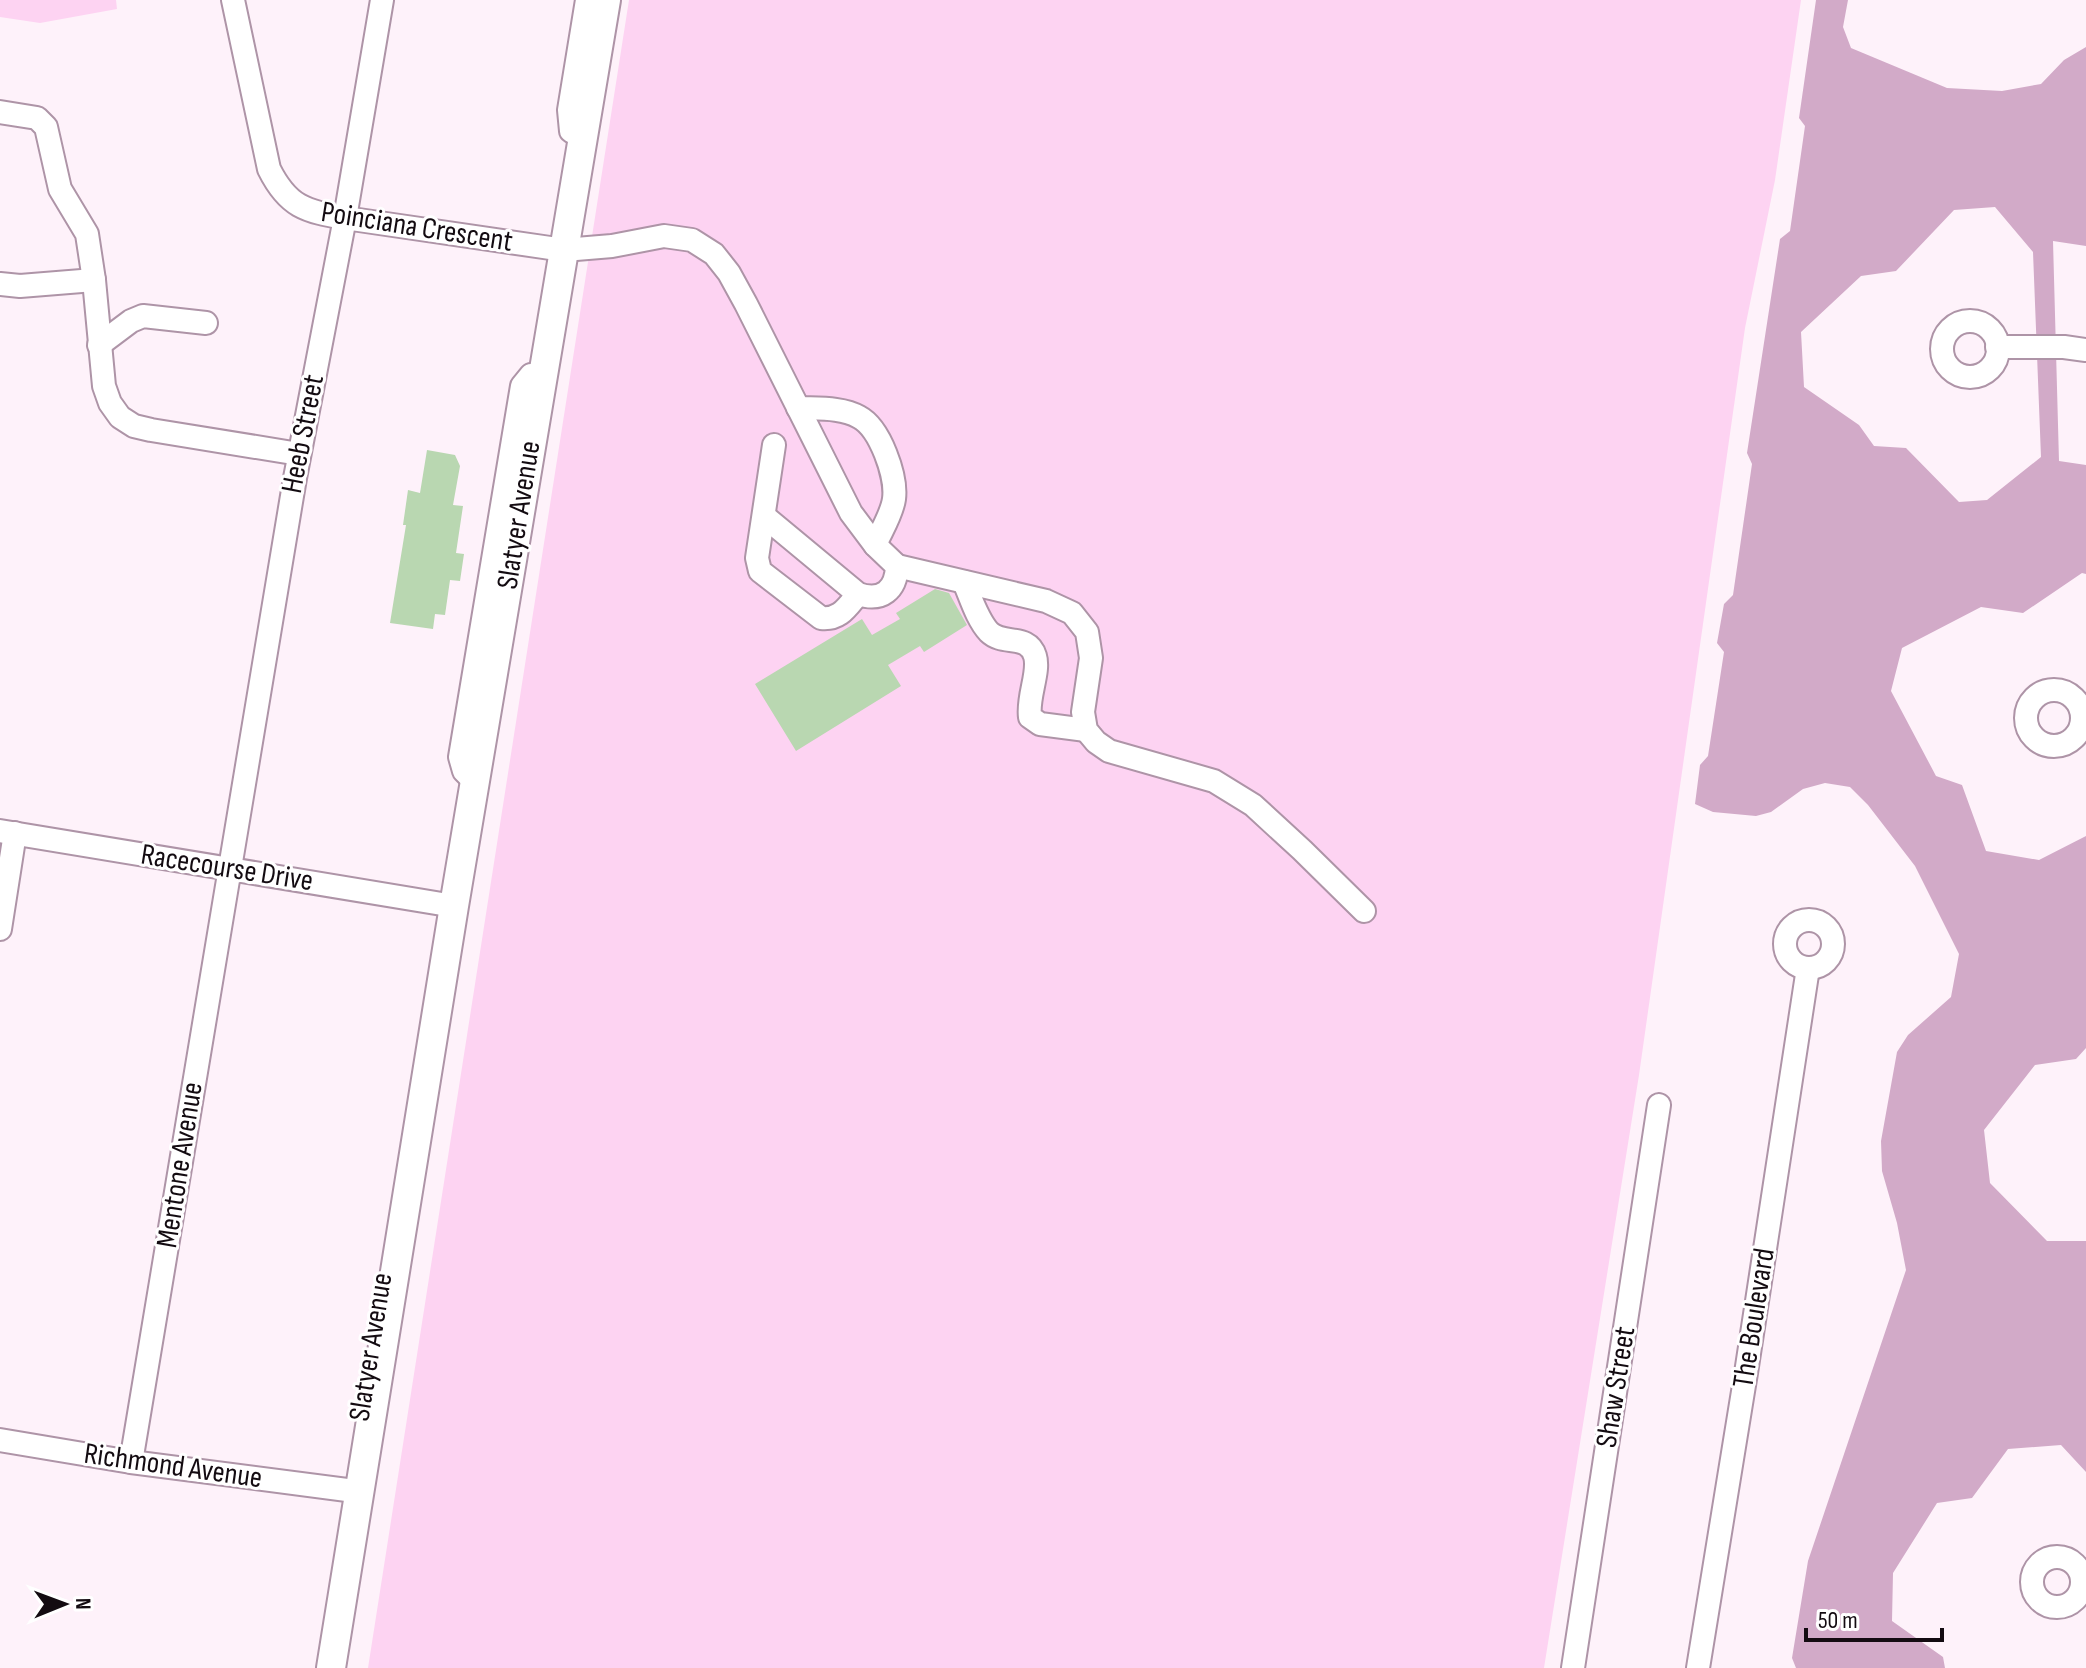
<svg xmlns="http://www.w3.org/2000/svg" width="2086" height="1668" font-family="'Sofia Sans Condensed',sans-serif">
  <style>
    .green { fill: #fdd3f2 }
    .water { fill: #d2aac8; fill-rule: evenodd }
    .building { fill: #b9d7b1 }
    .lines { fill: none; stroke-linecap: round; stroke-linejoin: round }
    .minor-casing { stroke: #ae94a7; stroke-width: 26 }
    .major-casing { stroke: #ae94a7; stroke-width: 32 }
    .minor { stroke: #fff; stroke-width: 22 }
    .major { stroke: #fff; stroke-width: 28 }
    .labels { text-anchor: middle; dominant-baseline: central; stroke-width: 6; stroke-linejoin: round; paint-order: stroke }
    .street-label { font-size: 30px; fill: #130b11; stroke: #fff }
  </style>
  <rect width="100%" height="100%" fill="#fef2fa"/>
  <!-- green -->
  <g class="green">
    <polygon points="0,0 116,0 117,9 40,23 0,17"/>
    <polygon points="629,0 1801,0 1775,180 1745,328 1639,1075 1544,1668 368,1668"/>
  </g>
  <!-- water -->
  <path class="water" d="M1816,0h32l-5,27 8,21 96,40 55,3 39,-7 23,-24 22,-13v199l-33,-5 6,220 27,4v109l-4,-1 -59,40 -42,-6 -79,41 -11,43 45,85 26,9 24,66 53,9 47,-24v212l-10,11 -41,6 -51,65 6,53 57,58h39v231l-25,-27 -53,4 -36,49 -35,5 -44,70 -1,48 51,36 2,11h-149l-4,-10 16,-97 98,-291 -9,-47 -15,-52 -1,-30 16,-89 11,-17 43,-38 8,-43 -44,-88 -47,-61 -18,-18 -25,-4 -22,6 -32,23 -15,4 -43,-4 -18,-8 5,-39 8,-9 16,-104 -7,-9 7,-39 9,-9 19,-131 -5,-11 33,-214 10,-8 15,-105 -6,-8zM1995,207l38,45 8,205 -54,43 -28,2 -53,-54 -32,-2 -15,-21 -55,-38 -3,-55 60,-56 35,-5 58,-61z"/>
  <!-- building -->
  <g class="building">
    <polygon points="427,450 455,455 460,466 453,505 463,506 456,553 464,554 460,581 450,580 445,615 435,614 433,629 390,623 406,525 403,525 408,490 420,493"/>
    <polygon points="935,589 949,593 967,625 924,652 920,646 888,665 901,686 796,751 755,684 862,619 872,635 900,619 896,613"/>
  </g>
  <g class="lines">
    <defs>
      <g id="minor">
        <path d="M233,0l36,169c19,38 36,42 76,49l219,32 48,-4 52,-10 28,4 22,14 15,19 17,31 105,209 24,32 22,21c-1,24 -15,36 -39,28l-94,-78"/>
        <polyline points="0,112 37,118 46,127 60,189 87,234 94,280 104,386 110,403 120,417 134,426 151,430 299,454"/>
        <polyline points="583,138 571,131 569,110 587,0"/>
        <polyline points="0,284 20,286 94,280"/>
        <circle cx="1970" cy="349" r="28"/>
        <polyline points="99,345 131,321 143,316 206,323"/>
        <polyline points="1997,347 2064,347 2086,350"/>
        <path d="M798,408c19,1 44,-1 61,9 21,11 38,59 35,82 -2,15 -13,32 -19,46"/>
        <path d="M774,445l-17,113 3,13 61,47c19,2 26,-11 37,-24"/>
        <polyline points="897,566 1046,601 1072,613 1087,632 1091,658 1083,712 1086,730 1096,742 1109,751 1214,781 1253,805 1302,850 1364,911"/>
        <path d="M964,582c7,16 13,37 25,50 14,14 39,1 46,24 5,16 -8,41 -5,61l10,7 46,6"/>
        <circle cx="2054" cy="718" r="28"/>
        <polyline points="474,781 464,771 460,757 522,386 531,375 542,375"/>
        <polyline points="0,831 454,906"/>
        <circle cx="1809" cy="944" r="24"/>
        <polyline points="0,929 15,833"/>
        <polyline points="0,1440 131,1462 347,1490"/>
        <polyline points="131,1462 295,478 345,218 382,0"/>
        <circle cx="2057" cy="1582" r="25"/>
        <polyline points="1573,1668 1659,1105"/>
        <polyline points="1698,1668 1746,1373 1808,968"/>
      </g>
      <polyline id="major" points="331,1668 454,906 606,0"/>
    </defs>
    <!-- minor casing -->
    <use href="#minor" class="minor-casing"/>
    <!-- major casing -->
    <use href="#major" class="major-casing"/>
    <!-- minor -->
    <use href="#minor" class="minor"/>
    <!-- major -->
    <use href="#major" class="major"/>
  </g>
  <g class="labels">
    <!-- street labels -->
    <g class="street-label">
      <text transform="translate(417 227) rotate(9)">Poinciana Crescent</text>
      <text transform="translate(303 434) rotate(-79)">Heeb Street</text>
      <text transform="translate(519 515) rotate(-81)">Slatyer Avenue</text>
      <text transform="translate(227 868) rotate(9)">Racecourse Drive</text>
      <text transform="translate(180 1165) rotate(-81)">Mentone Avenue</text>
      <text transform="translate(1754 1318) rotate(-81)">The Boulevard</text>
      <text transform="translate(371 1347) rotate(-81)">Slatyer Avenue</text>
      <text transform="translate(1616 1387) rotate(-81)">Shaw Street</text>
      <text transform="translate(173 1466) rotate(8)">Richmond Avenue</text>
    </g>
  </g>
  <!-- north arrow -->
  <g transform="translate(64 1604) rotate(89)" stroke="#ffffff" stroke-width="6" paint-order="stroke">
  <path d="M0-6L14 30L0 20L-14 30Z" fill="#130b11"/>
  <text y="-12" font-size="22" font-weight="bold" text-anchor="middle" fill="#130b11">N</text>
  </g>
  <!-- scale -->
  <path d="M1806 1628v12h136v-12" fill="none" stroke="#130b11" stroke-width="4"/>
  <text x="1818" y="1628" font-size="24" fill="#130b11" stroke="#ffffff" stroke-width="6" paint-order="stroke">50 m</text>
</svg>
